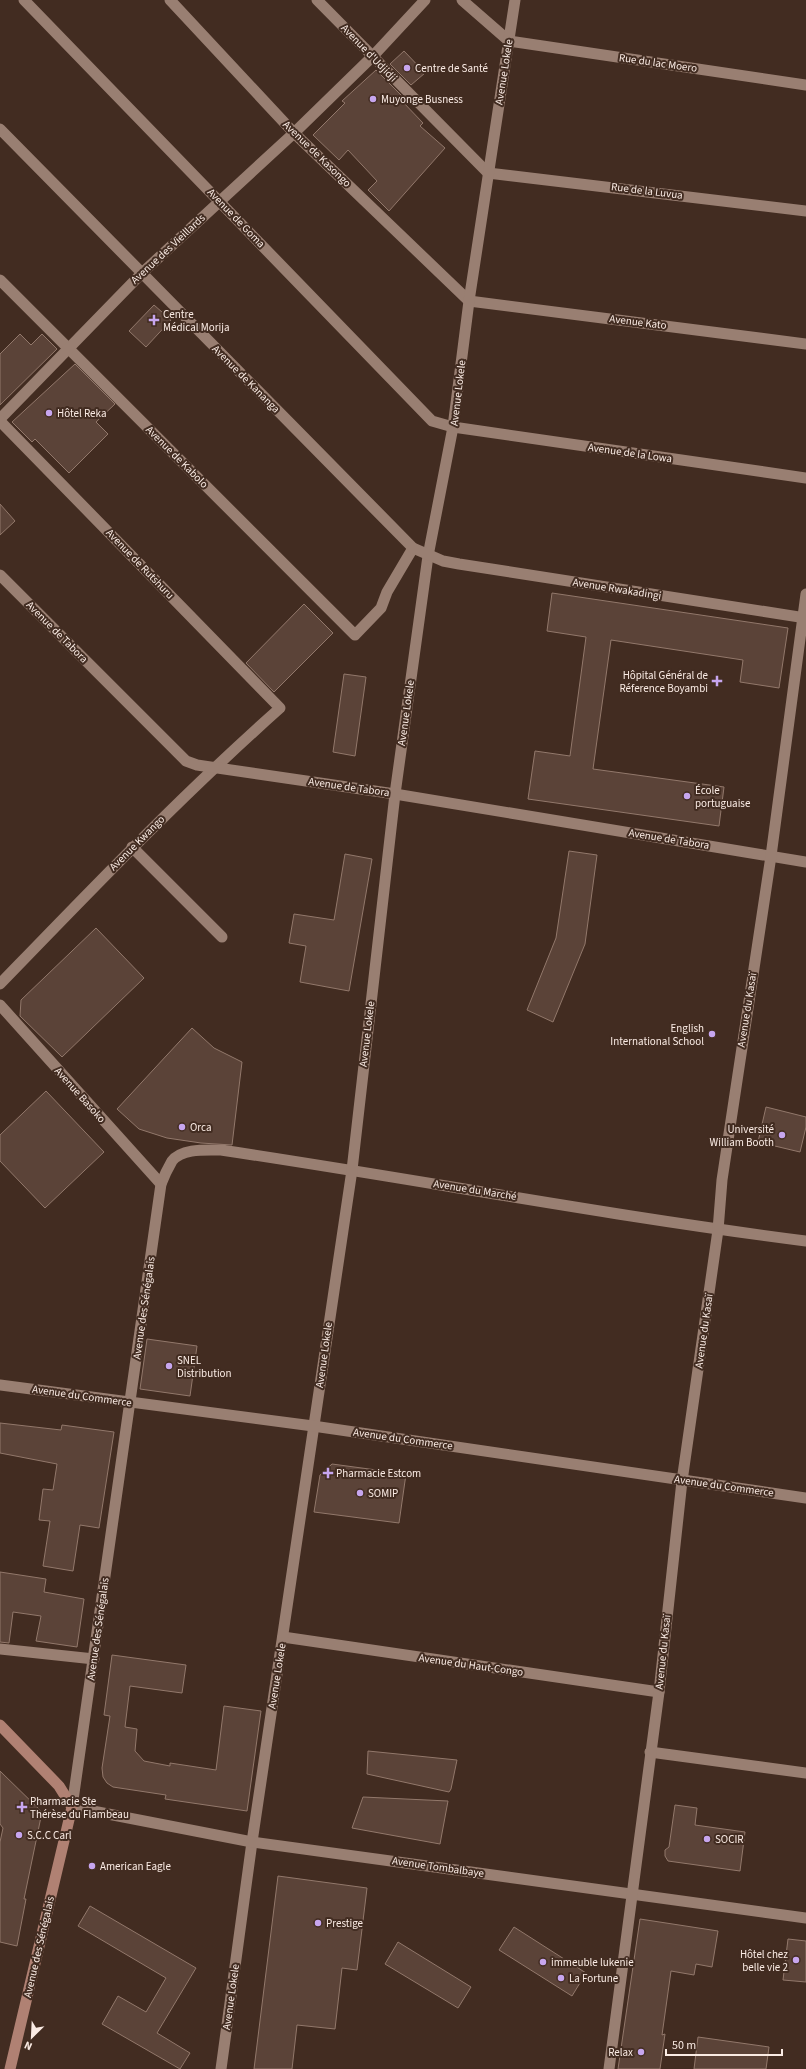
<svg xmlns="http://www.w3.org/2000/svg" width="806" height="2069" font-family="'Source Sans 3',sans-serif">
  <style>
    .building { fill: #5b4338; stroke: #92786b }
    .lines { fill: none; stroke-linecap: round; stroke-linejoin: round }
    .minor { stroke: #997f72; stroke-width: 11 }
    .tertiary { stroke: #997f72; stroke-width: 11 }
    .secondary { stroke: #b08173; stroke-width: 11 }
    .poi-dot { fill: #c7a6ef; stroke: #422c21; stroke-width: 1.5 }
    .labels { text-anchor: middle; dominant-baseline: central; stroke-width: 4; stroke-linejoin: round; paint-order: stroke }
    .street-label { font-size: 11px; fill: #faebe4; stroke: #422c21 }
    .poi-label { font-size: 11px; fill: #faebe4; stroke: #422c21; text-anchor: start }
  </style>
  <rect width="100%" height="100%" fill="#422c21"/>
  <!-- building -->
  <g class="building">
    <polygon points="404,51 425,73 411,85 390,64"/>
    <polygon points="376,70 401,95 403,98 401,100 423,123 420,126 445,148 389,211 368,190 377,181 348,150 339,160 313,135 345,103 342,101"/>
    <polygon points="154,305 171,320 146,347 129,331"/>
    <polygon points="20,334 31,345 42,334 57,349 0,405 0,354"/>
    <polygon points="75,364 115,404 96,422 108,434 69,473 35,439 32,442 12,422"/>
    <polygon points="0,504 15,521 0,535"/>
    <polygon points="552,593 788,628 779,688 740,682 743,660 611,640 593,769 724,787 719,826 528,799 535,751 570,756 586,637 547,631"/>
    <polygon points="304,604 333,633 274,692 246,663"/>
    <polygon points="344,674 366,677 355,756 333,752"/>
    <polygon points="569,851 597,855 585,944 553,1022 527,1010 556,938"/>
    <polygon points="345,854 372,859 349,991 300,982 306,946 289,943 294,914 334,920"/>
    <polygon points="96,928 144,978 62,1057 20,1016 21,1000"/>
    <polygon points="192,1028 214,1048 242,1062 232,1145 201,1143 167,1138 139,1129 117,1109"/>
    <polygon points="46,1091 104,1152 45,1208 0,1161 0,1135"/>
    <polygon points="766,1107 806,1117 806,1127 800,1152 758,1142"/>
    <polygon points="147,1339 197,1346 190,1396 140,1389"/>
    <polygon points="0,1423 61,1430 62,1425 114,1432 99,1528 80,1525 73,1571 43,1566 50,1521 39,1520 43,1489 53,1490 57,1464 0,1453"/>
    <polygon points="332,1464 406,1474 399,1523 314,1512 320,1475"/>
    <polygon points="0,1572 46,1579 44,1592 84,1599 77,1647 36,1641 41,1616 13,1612 9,1643 0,1642"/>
    <polygon points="112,1655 186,1665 182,1693 130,1686 125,1727 137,1729 135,1751 144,1761 170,1766 170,1763 216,1770 224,1706 261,1711 247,1811 165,1799 166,1795 113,1787 107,1783 103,1777 102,1768 110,1716 104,1715"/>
    <polygon points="368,1751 457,1760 451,1789 449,1792 367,1774"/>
    <polygon points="0,1771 42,1812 24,1899 26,1899 17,1946 0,1942 0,1842 3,1828 0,1824"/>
    <polygon points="363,1797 448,1801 440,1844 352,1828"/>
    <polygon points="675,1805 697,1808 695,1825 745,1832 740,1871 668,1861 665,1856 665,1850 669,1847"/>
    <polygon points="278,1876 367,1888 357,1970 342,1968 335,2029 297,2025 292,2069 254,2069"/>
    <polygon points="90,1906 196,1968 157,2033 190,2053 180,2069 102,2024 118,1996 146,2012 166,1978 78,1926"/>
    <polygon points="640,1919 718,1931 712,1967 696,1964 694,1975 671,1971 662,2035 665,2034 660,2069 618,2069"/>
    <polygon points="514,1927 586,1973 572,1996 499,1950"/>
    <polygon points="788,1939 806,1941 806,1982 783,1980"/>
    <polygon points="398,1942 471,1987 458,2008 385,1964"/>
    <polygon points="698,2037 769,2047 766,2069 694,2069"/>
  </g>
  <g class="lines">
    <!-- minor -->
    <g class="minor">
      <polyline points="24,0 432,421 453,427 806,478"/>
      <polyline points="170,0 294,133 469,301 806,344"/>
      <polyline points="317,0 488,173 806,211"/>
      <polyline points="462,0 509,41 806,85"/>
      <polyline points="0,280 355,635 381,608 387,592 413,548"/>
      <polyline points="0,419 142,273 294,133 373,56 425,0"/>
      <path d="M0,421l280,287c-99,88 -188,181 -280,276"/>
      <polyline points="0,575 186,761 197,765 395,794 806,862"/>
      <polyline points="132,847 222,937"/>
      <polyline points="0,1005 161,1184"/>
      <polyline points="283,1637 659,1692"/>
      <polyline points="0,1649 94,1659"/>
      <polyline points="650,1752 806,1773"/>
      <path d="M72,1807l89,-623c3,-8 7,-16 11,-23 10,-13 34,-11 49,-11 195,29 389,66 585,91"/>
      <polyline points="221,2069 252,1842 352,1170 395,794 428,556 453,427 469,301 515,0"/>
    </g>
    <!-- tertiary -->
    <g class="tertiary">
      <polyline points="0,129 413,548 443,561 459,564 806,618"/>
      <polyline points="0,1385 313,1426 806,1498"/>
      <polyline points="72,1807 252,1842 806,1918"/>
      <polyline points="609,2069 659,1692 682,1481 718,1230 722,1180 771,856 806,594"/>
    </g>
    <!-- secondary -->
    <polyline class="secondary" points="0,1725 59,1786 72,1807 10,2069"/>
  </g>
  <!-- markers -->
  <g class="poi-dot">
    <circle cx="407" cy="68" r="4"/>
    <circle cx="373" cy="99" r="4"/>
    <path d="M152 314h4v4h4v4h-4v4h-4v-4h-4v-4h4z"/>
    <circle cx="49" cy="413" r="4"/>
    <path d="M715 675h4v4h4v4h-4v4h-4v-4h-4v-4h4z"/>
    <circle cx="687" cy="796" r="4"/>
    <circle cx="712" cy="1034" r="4"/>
    <circle cx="182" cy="1127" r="4"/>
    <circle cx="782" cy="1135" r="4"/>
    <circle cx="169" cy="1366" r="4"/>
    <path d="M326 1467h4v4h4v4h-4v4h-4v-4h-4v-4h4z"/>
    <circle cx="360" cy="1493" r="4"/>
    <path d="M20 1801h4v4h4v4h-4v4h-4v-4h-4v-4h4z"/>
    <circle cx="19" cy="1835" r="4"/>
    <circle cx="707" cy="1839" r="4"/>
    <circle cx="92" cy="1866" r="4"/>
    <circle cx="318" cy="1923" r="4"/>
    <circle cx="796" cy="1960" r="4"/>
    <circle cx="543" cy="1962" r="4"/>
    <circle cx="561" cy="1978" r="4"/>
    <circle cx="641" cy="2052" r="4"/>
  </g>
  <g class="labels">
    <!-- street labels -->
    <g class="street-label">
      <text transform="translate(369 53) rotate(46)">Avenue d'Udjidji</text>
      <text transform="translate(658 63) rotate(8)">Rue du lac Moero</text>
      <text transform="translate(504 72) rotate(-81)">Avenue Lokele</text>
      <text transform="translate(317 154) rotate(44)">Avenue de Kasongo</text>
      <text transform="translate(647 191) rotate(7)">Rue de la Luvua</text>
      <text transform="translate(236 218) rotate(46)">Avenue de Goma</text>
      <text transform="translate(168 249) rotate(-43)">Avenue des Vieillards</text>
      <text transform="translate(638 322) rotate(7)">Avenue Kato</text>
      <text transform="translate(246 379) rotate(45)">Avenue de Kananga</text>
      <text transform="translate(458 393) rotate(-83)">Avenue Lokele</text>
      <text transform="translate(630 453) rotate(8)">Avenue de la Lowa</text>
      <text transform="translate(177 457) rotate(45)">Avenue de Kabolo</text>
      <text transform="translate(140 564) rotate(46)">Avenue de Rutshuru</text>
      <text transform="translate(617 589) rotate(9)">Avenue Rwakadingi</text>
      <text transform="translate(57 632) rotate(45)">Avenue de Tabora</text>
      <text transform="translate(406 713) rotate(-82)">Avenue Lokele</text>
      <text transform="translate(349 787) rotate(8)">Avenue de Tabora</text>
      <text transform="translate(669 839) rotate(9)">Avenue de Tabora</text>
      <text transform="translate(137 843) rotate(-45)">Avenue Kwango</text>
      <text transform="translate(747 1010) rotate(-81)">Avenue du Kasaï</text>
      <text transform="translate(367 1034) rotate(-83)">Avenue Lokele</text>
      <text transform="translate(80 1095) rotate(48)">Avenue Basoko</text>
      <text transform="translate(475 1190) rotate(9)">Avenue du Marché</text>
      <text transform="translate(144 1308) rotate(-82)">Avenue des Sénégalais</text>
      <text transform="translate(704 1331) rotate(-82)">Avenue du Kasaï</text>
      <text transform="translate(324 1355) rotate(-82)">Avenue Lokele</text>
      <text transform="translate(82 1396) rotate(8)">Avenue du Commerce</text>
      <text transform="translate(403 1439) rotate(8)">Avenue du Commerce</text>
      <text transform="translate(724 1486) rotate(8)">Avenue du Commerce</text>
      <text transform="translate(98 1629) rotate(-82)">Avenue des Sénégalais</text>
      <text transform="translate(663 1652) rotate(-84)">Avenue du Kasaï</text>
      <text transform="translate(471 1665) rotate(8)">Avenue du Haut-Congo</text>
      <text transform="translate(277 1676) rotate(-81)">Avenue Lokele</text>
      <text transform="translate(438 1867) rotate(8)">Avenue Tombalbaye</text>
      <text transform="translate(39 1947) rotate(-77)">Avenue des Sénégalais</text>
      <text transform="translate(231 1997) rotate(-82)">Avenue Lokele</text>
    </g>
    <!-- poi labels -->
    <g class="poi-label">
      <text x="415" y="68">Centre de Santé</text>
      <text x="381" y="99">Muyonge Busness</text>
      <text x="163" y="314">Centre<tspan x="163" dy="13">Médical Morija</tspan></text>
      <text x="57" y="413">Hôtel Reka</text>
      <text x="708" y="675" text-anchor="end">Hôpital Général de<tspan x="708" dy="13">Réference Boyambi</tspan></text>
      <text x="695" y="790">École<tspan x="695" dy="13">portuguaise</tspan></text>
      <text x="704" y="1028" text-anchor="end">English<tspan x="704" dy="13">International School</tspan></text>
      <text x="190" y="1127">Orca</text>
      <text x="774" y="1129" text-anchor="end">Université<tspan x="774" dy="13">William Booth</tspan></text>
      <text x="177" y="1360">SNEL<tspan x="177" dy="13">Distribution</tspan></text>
      <text x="336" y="1473">Pharmacie Estcom</text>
      <text x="368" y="1493">SOMIP</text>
      <text x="30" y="1801">Pharmacie Ste<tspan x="30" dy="13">Thérèse du Flambeau</tspan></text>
      <text x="27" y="1835">S.C.C Carl</text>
      <text x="715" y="1839">SOCIR</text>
      <text x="100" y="1866">American Eagle</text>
      <text x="326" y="1923">Prestige</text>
      <text x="788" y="1954" text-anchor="end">Hôtel chez<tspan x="788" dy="13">belle vie 2</tspan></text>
      <text x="551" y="1962">immeuble lukenie</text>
      <text x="569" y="1978">La Fortune</text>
      <text x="633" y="2052" text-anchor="end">Relax</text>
    </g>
  </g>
  <!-- north arrow -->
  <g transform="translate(32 2037) rotate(204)" stroke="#422c21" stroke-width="3" paint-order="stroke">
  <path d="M0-3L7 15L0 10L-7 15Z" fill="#faebe4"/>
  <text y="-6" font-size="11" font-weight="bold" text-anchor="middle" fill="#faebe4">N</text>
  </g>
  <!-- scale -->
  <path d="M666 2049v6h116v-6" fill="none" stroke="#faebe4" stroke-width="2"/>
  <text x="672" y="2049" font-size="12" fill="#faebe4" stroke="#422c21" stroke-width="3" paint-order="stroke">50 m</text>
</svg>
